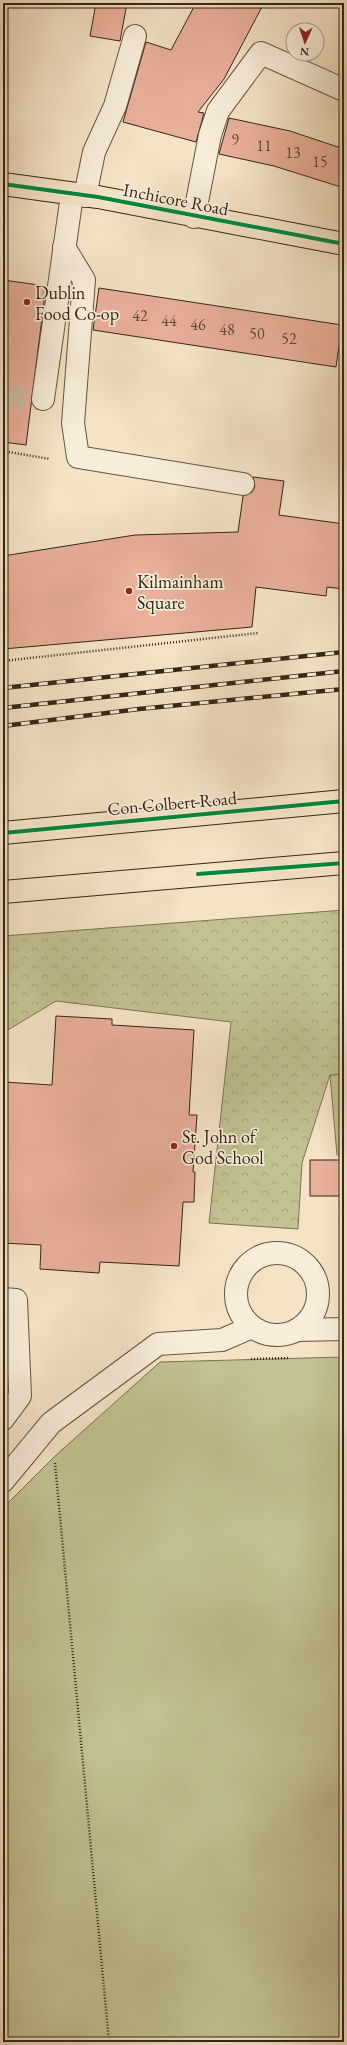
<svg xmlns="http://www.w3.org/2000/svg" width="347" height="2045" font-family="'EB Garamond',serif">
  <style>
    .green { fill: #c2c191; stroke: #7a7453 }
    .forest { fill: url(#forest-crowns); stroke: #7a7453 }
    .building { fill: #e9b09a; stroke: #332615 }
    .lines { fill: none; stroke-linecap: round; stroke-linejoin: round }
    .minor-tunnel { stroke: #cebda3; stroke-width: 22; stroke-dasharray: 22 11; stroke-linecap: butt }
    .minor-casing { stroke: #645541; stroke-width: 24 }
    .major-casing { stroke: #332615; stroke-width: 24 }
    .path { stroke: #332615; stroke-width: 2.5; stroke-dasharray: 1 2; stroke-linecap: butt }
    .minor { stroke: #f8edda; stroke-width: 22 }
    .major { stroke: #f5e3c6; stroke-width: 22 }
    .rail-casing { stroke: #332615; stroke-width: 4.5 }
    .rail { stroke: #f8edda; stroke-width: 3; stroke-dasharray: 9; stroke-linecap: butt }
    .cycleway-casing { stroke: #f8edda; stroke-width: 6 }
    .cycleway { stroke: #00873e; stroke-width: 4 }
    .poi-dot { fill: #8f2418; stroke: #f8edda; stroke-width: 1.5 }
    .labels { text-anchor: middle; dominant-baseline: central; stroke-width: 3.5; stroke-linejoin: round; paint-order: stroke }
    .number-label { font-size: 16px; fill: #604836 }
    .street-label { font-size: 18px; fill: #332615; stroke: #f8edda }
    .poi-label { font-size: 18px; fill: #332615; stroke: #f8edda; text-anchor: start }
  </style>
  <defs>
    <pattern id="forest-crowns" width="20" height="18" patternUnits="userSpaceOnUse"><rect width="20" height="18" fill="#c2c191"/><path d="M2 6a3 3 0 1 1 6 0M12 15a3 3 0 1 1 6 0" fill="none" stroke="#a7a67c"/></pattern>
  </defs>
  <rect width="100%" height="100%" fill="#f5e3c6"/>
  <filter id="stains"><feTurbulence type="fractalNoise" baseFrequency=".005" numOctaves="4"/><feColorMatrix values="0 0 0 0 .2 0 0 0 0 .09 0 0 0 0 .02 0 0 0 .5 -.17"/></filter>
  <radialGradient id="worn" r=".72"><stop offset=".6" stop-color="#630" stop-opacity="0"/><stop offset="1" stop-color="#630" stop-opacity=".3"/></radialGradient>
  <!-- green -->
  <g class="green">
    <polygon points="344,1074 344,1155 337,1155 330,1075"/>
    <polygon points="344,1357 344,2042 3,2042 3,1508 54,1457 160,1362"/>
  </g>
  <!-- forest -->
  <polygon class="forest" points="344,910 344,1074 330,1075 302,1163 298,1229 209,1223 231,1022 56,1001 3,1033 3,936"/>
  <!-- building -->
  <g class="building">
    <polygon points="96,3 127,3 120,41 90,36"/>
    <polygon points="196,3 264,3 224,79 198,112 204,113 196,142 123,122 146,42 171,50"/>
    <polygon points="229,118 290,131 344,149 344,188 274,166 219,154"/>
    <polygon points="3,280 46,286 26,445 3,442"/>
    <polygon points="99,288 342,325 336,367 93,330"/>
    <polygon points="253,477 284,481 279,515 344,524 344,589 327,587 326,596 256,587 252,627 3,649 3,556 135,535 238,532 243,496 252,492 255,486"/>
    <polygon points="56,1016 112,1019 112,1025 194,1030 189,1115 197,1115 193,1172 195,1172 194,1202 183,1202 179,1266 100,1262 99,1273 40,1269 41,1245 3,1243 3,1082 52,1085"/>
    <rect x="310" y="1160" width="34" height="36"/>
  </g>
  <g class="lines">
    <!-- minor-tunnel -->
    <polyline class="minor-tunnel" points="3,396 43,399"/>
    <defs>
      <g id="minor">
        <polyline points="85,196 94,152 115,106 135,36"/>
        <polyline points="194,217 210,135 218,111 261,53 344,90"/>
        <polyline points="64,247 84,280 73,423 78,457 243,484"/>
        <polyline points="43,399 72,195"/>
        <circle cx="277" cy="1294" r="41"/>
        <polyline points="3,1299 16,1300 20,1396 3,1419"/>
        <polyline points="297,1330 344,1329"/>
        <polyline points="3,1481 51,1423 158,1344 222,1340 252,1327"/>
      </g>
      <g id="major">
        <polyline points="3,184 98,197 344,244"/>
        <polyline points="3,833 344,801"/>
        <polyline points="3,892 344,863"/>
      </g>
    </defs>
    <!-- minor casing -->
    <use href="#minor" class="minor-casing"/>
    <!-- major casing -->
    <use href="#major" class="major-casing"/>
    <!-- path -->
    <g class="path">
      <polyline points="3,451 50,459"/>
      <polyline points="3,661 258,633"/>
      <polyline points="251,1359 290,1358"/>
      <polyline points="55,1463 109,2042"/>
    </g>
    <!-- minor -->
    <use href="#minor" class="minor"/>
    <!-- major -->
    <use href="#major" class="major"/>
    <defs>
      <g id="rail">
        <polyline points="3,688 344,652"/>
        <polyline points="3,708 344,671"/>
        <polyline points="3,726 139,709 344,689"/>
      </g>
    </defs>
    <!-- rail casing -->
    <use href="#rail" class="rail-casing"/>
    <!-- rail -->
    <use href="#rail" class="rail"/>
    <defs>
      <g id="cycleway">
        <polyline points="3,184 98,197 344,244"/>
        <polyline points="3,833 344,801"/>
        <polyline points="198,874 344,863"/>
      </g>
    </defs>
    <!-- cycleway casing -->
    <use href="#cycleway" class="cycleway-casing"/>
    <!-- cycleway -->
    <use href="#cycleway" class="cycleway"/>
  </g>
  <!-- markers -->
  <g class="poi-dot">
    <circle cx="27" cy="302" r="4"/>
    <circle cx="129" cy="591" r="4"/>
    <circle cx="174" cy="1146" r="4"/>
  </g>
  <g class="labels">
    <!-- number labels -->
    <g class="number-label">
      <text x="235" y="139">9</text>
      <text x="264" y="145">11</text>
      <text x="293" y="152">13</text>
      <text x="320" y="161">15</text>
      <text x="140" y="315">42</text>
      <text x="169" y="320">44</text>
      <text x="198" y="324">46</text>
      <text x="227" y="329">48</text>
      <text x="257" y="333">50</text>
      <text x="289" y="338">52</text>
    </g>
    <!-- street labels -->
    <g class="street-label">
      <text transform="translate(176 199) rotate(11)">Inchicore Road</text>
      <text transform="translate(172 803) rotate(-5)">Con Colbert Road</text>
    </g>
    <!-- poi labels -->
    <g class="poi-label">
      <text x="35" y="292">Dublin<tspan x="35" dy="21">Food Co-op</tspan></text>
      <text x="137" y="581">Kilmainham<tspan x="137" dy="21">Square</tspan></text>
      <text x="182" y="1136">St. John of<tspan x="182" dy="21">God School</tspan></text>
    </g>
  </g>
  <!-- margin -->
  <rect width="347" height="2045" fill="none" stroke="#f5e3c6" stroke-width="16"/>
  <rect x="4" y="4" width="339" height="2037" fill="none" stroke="#332615" stroke-width="2"/>
  <rect x="8" y="8" width="331" height="2029" fill="none" stroke="#332615"/>
  <!-- north arrow -->
  <g transform="translate(305 42) rotate(183)"><circle r="19" fill="#f8edda" stroke="#a99d8b"/>
  <path d="M0-3L7 15L0 10L-7 15Z" fill="#8f2418"/>
  <text y="-6" font-size="11" font-weight="bold" text-anchor="middle" fill="#332615">N</text>
  </g>
  <rect width="100%" height="100%" filter="url(#stains)"/>
  <rect width="100%" height="100%" fill="url(#worn)"/>
</svg>
